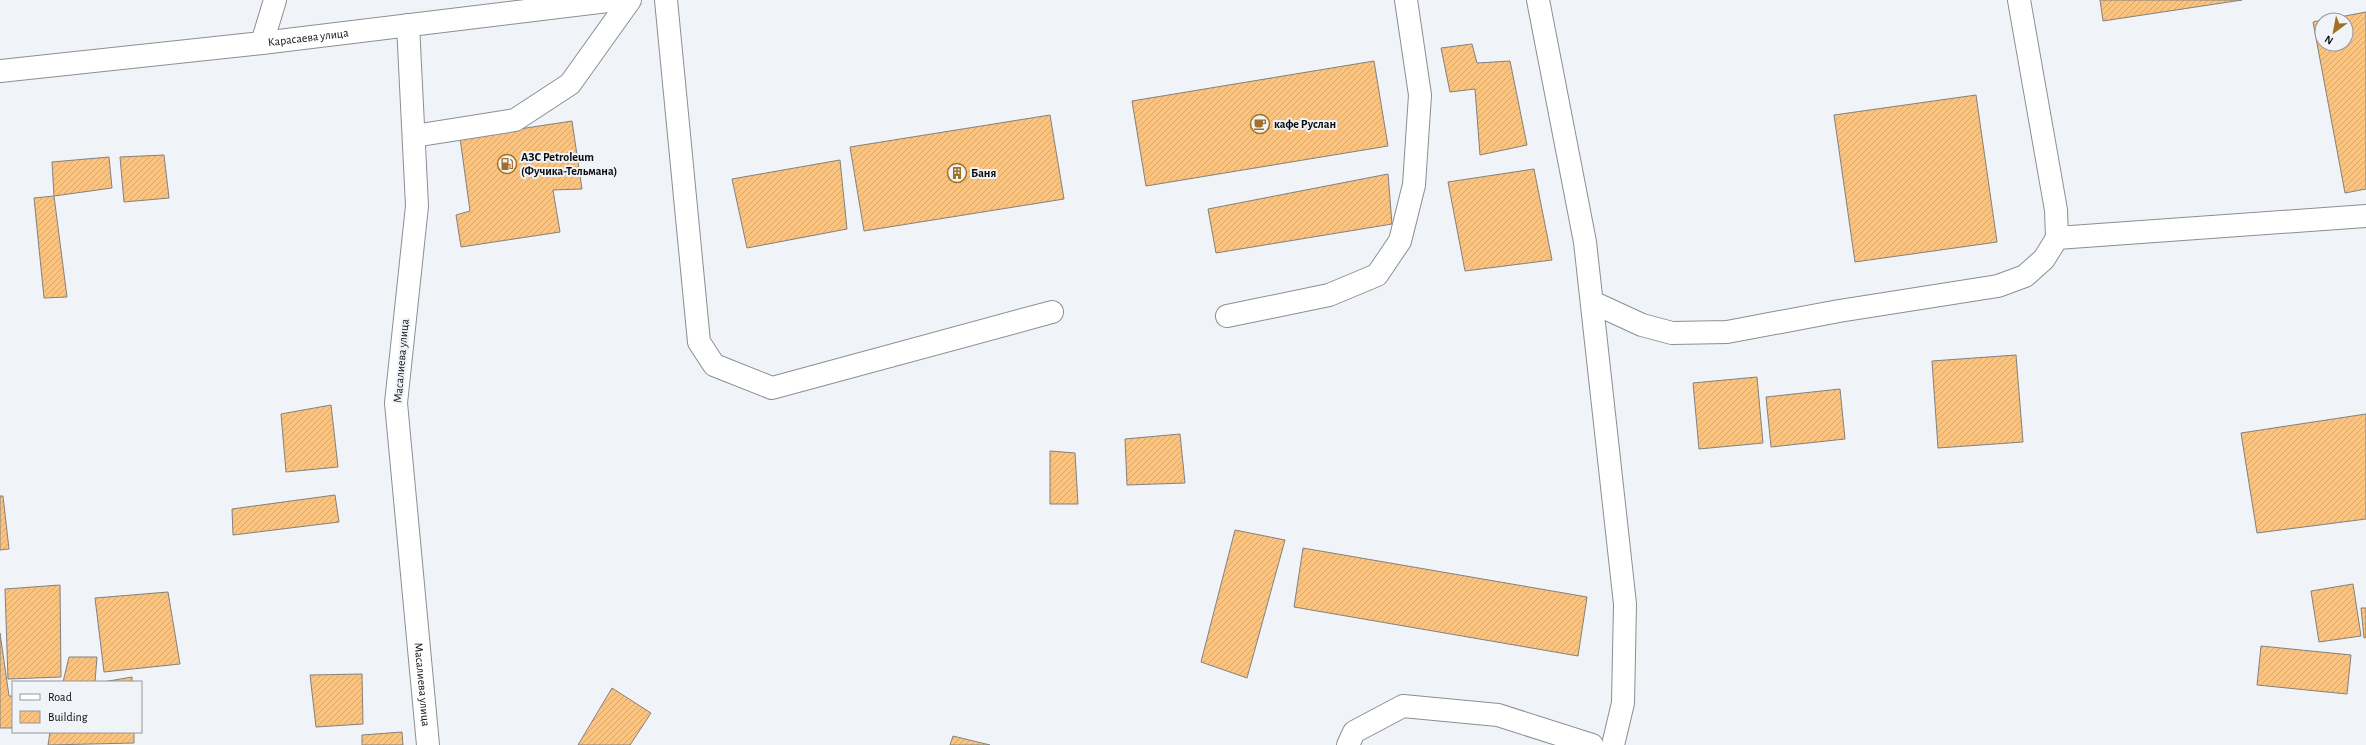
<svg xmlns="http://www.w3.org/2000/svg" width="2366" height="745" font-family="'Alegreya Sans',sans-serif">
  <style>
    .building { fill: url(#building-hatch); stroke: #84817e }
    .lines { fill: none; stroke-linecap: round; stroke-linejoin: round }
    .minor-casing { stroke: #8b8e92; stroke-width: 24 }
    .minor { stroke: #fff; stroke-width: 22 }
    .labels { text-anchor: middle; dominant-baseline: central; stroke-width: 4; stroke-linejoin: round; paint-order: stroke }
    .street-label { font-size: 12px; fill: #0c0d0f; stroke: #f0f3f7 }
    .poi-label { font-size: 12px; font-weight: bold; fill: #0c0d0f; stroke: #f0f3f7; text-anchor: start }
  </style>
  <defs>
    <pattern id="building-hatch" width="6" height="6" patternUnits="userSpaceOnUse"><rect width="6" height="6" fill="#fac480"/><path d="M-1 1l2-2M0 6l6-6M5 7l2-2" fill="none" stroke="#d5a76d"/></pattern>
  </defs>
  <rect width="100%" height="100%" fill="#f0f3f7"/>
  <!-- building -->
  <g class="building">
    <polygon points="2100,0 2242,0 2103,21"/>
    <polygon points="2366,12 2366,189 2345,193 2313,22 2322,20 2322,44 2346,44 2346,20 2324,20"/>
    <polygon points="1472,44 1477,63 1510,61 1527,145 1480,155 1475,89 1450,92 1441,48"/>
    <polygon points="1374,61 1388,146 1146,186 1132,101"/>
    <polygon points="1976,95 1997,242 1855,262 1834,115"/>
    <polygon points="1050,115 1064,199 864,231 850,147"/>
    <polygon points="572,121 582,189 553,190 560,232 461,247 456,215 470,211 460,138"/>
    <polygon points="164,155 169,198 124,202 120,157"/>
    <polygon points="109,157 112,188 54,196 52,162"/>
    <polygon points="840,160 847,229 747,248 732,179"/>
    <polygon points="1534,169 1552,260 1465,271 1448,182"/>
    <polygon points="1388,174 1392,224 1216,253 1208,209"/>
    <polygon points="54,196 67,297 44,298 34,198"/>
    <polygon points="2016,355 2023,442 1938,448 1932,361"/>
    <polygon points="1757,377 1763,443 1699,449 1693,383"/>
    <polygon points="1840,389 1845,439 1771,447 1766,397"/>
    <polygon points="331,405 338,467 286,472 281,414"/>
    <polygon points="2366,414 2366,519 2257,533 2241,433"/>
    <polygon points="1180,434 1185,483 1127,485 1125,439"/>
    <polygon points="1050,451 1075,453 1078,504 1050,504"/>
    <polygon points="335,495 339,522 233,535 232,509"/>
    <polygon points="0,496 3,496 9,549 0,550"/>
    <polygon points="1235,530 1285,540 1247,678 1201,662"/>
    <polygon points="1303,548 1587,597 1578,656 1294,607"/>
    <polygon points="2353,584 2361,636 2319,642 2311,591"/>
    <polygon points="60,585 61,677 8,679 5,589"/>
    <polygon points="168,592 180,664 104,672 95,598"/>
    <polygon points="2361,608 2366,608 2366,637 2364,638"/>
    <polygon points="0,633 9,696 13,696 13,728 0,728"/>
    <polygon points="2261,646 2351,655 2347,694 2257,685"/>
    <polygon points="69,657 97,657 95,682 63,682"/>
    <polygon points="362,674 363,724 316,727 310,675"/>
    <polygon points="132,677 132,682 103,682"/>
    <polygon points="612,688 651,713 630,745 578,745"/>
    <polygon points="50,732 134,732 134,743 48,745"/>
    <polygon points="402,732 403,745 362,745 362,735"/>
    <polygon points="953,736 990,745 950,745"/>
  </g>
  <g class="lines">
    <defs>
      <g id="minor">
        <polyline points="666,0 699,342 714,365 772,388 1052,312"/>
        <polyline points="1538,0 1585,242 1625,604 1623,703 1613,745"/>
        <path id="s1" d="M408,25l9,181 -21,197 32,342"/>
        <polyline points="262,43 275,0"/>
        <path id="s2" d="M0,71l262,-28 354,-43"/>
        <polyline points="414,136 515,120 570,84 630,0"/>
        <polyline points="2057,238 2366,216"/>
        <polyline points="1592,302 1642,325 1672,333 1727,332 1839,311 1998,286 2025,276 2044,259 2057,238 2056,210 2019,0"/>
        <polyline points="1227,316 1329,295 1377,275 1400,241 1414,185 1420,95 1406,0"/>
        <polyline points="1348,745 1354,732 1403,706 1498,715 1592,745"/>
      </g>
    </defs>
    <!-- minor casing -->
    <use href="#minor" class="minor-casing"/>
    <!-- minor -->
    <use href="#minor" class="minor"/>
  </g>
  <!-- icons -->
  <defs>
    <symbol id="cafe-ring" viewBox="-11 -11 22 22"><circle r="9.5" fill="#f0f3f7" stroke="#a27026" stroke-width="1.5"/><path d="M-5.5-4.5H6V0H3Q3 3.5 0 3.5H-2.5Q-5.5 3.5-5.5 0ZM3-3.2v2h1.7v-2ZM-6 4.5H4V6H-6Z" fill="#a27026"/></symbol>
    <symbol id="fuel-ring" viewBox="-11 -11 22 22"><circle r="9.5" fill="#f0f3f7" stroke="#a27026" stroke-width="1.5"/><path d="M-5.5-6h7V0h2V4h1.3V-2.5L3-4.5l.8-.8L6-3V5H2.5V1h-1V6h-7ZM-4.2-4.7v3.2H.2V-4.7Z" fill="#a27026"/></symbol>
    <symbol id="building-ring" viewBox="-11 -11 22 22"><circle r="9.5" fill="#f0f3f7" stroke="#a27026" stroke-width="1.5"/><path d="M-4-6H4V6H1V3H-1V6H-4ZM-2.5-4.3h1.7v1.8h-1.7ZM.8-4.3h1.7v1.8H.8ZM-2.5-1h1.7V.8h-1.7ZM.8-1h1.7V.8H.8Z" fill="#a27026"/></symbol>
  </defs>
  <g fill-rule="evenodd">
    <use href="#cafe-ring" x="1249" y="113" width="22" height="22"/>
    <use href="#fuel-ring" x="496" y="153" width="22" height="22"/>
    <use href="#building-ring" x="946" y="162" width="22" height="22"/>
  </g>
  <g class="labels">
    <!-- street labels -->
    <g class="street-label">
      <text stroke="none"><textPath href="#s2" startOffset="310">Карасаева улица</textPath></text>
      <text transform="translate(401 361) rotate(-85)">Масалиева улица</text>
      <text stroke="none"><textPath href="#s1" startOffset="662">Масалиева улица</textPath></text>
    </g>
    <!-- poi labels -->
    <g class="poi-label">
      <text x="1274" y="124">кафе Руслан</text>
      <text x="521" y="157">АЗС Petroleum<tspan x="521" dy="14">(Фучика-Тельмана)</tspan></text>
      <text x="971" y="173">Баня</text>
    </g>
  </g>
  <!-- legend -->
  <rect x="12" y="681" width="130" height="52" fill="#f0f3f7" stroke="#95979a"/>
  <rect x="20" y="694" width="20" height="6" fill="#ffffff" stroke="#95979a"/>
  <text x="48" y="701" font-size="12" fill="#0c0d0f">Road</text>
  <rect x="20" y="711" width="20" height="12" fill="url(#building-hatch)" stroke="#95979a"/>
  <text x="48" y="721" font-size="12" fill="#0c0d0f">Building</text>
  <!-- north arrow -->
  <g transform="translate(2334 32) rotate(212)"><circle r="19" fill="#f0f3f7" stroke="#95979a"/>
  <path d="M0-3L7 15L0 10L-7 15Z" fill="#a27026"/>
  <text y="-6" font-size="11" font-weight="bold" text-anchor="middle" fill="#0c0d0f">N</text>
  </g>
</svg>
